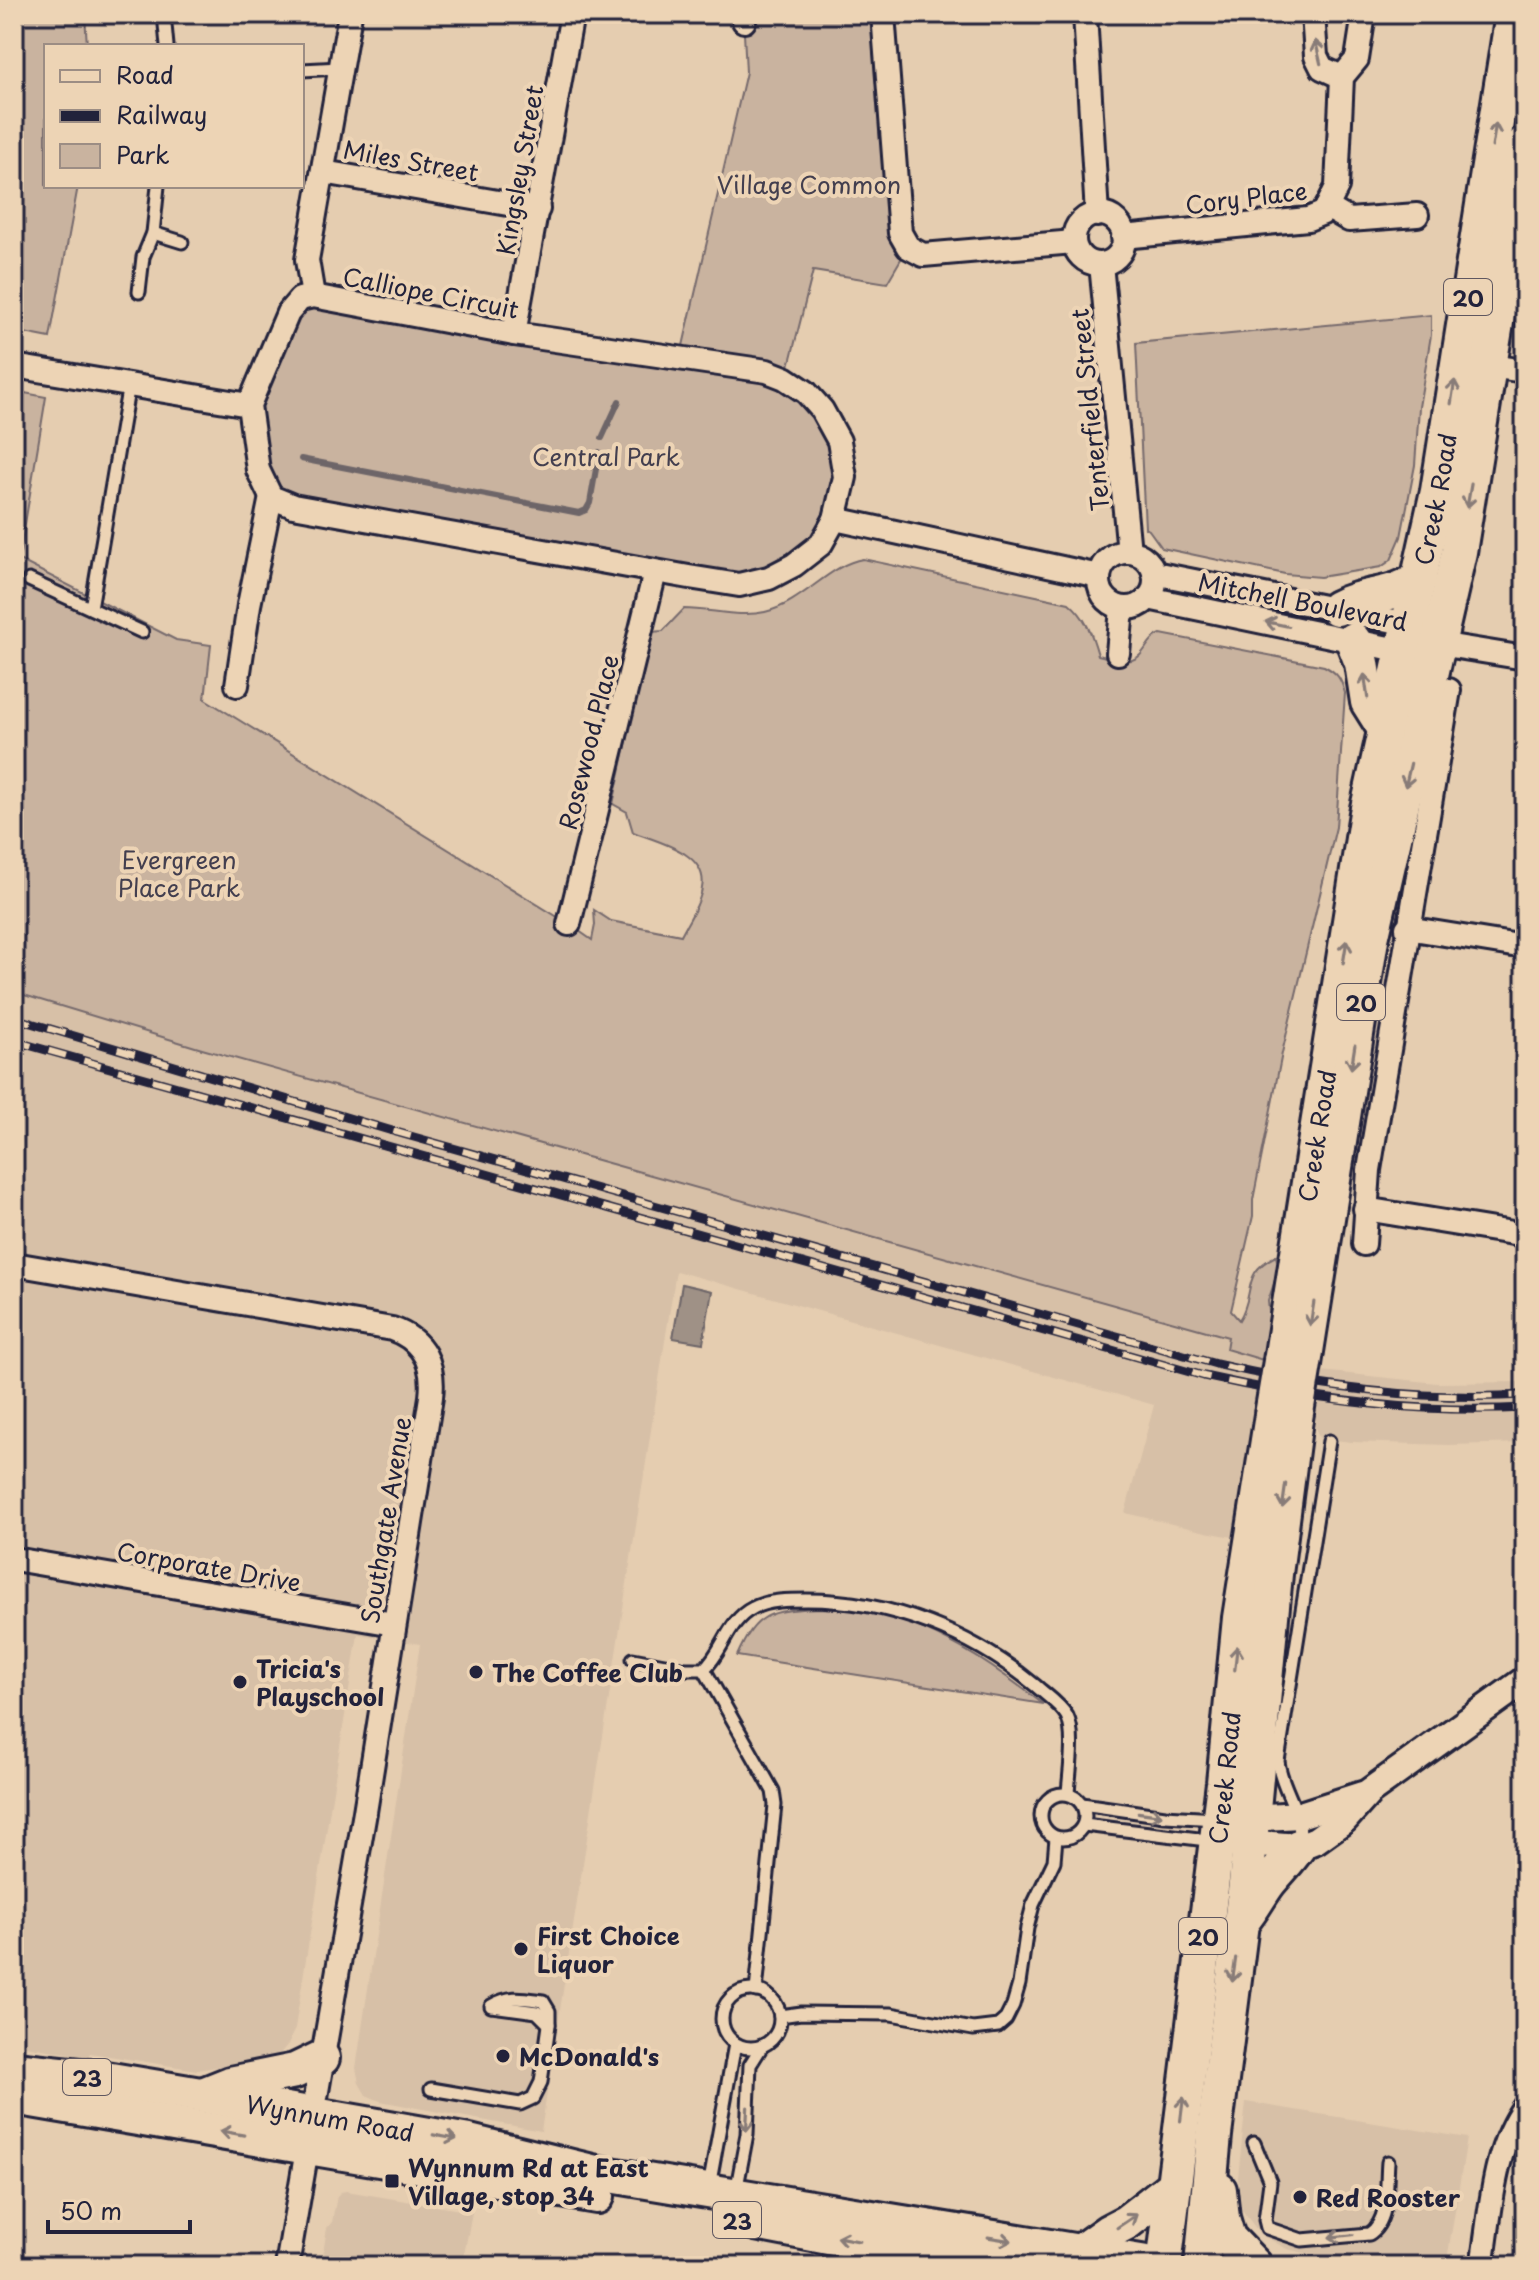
<svg xmlns="http://www.w3.org/2000/svg" width="1539" height="2280" font-family="'Playpen Sans',sans-serif">
  <style>
    .built { fill: #d7c0a7 }
    .green { fill: #c9b39f; stroke: #766a6d; stroke-width: 2 }
    .water { fill: #9f9186; stroke: #6d6568; stroke-width: 2 }
    .lines { fill: none; stroke-linecap: round; stroke-linejoin: round }
    .stream { stroke: #6d6568; stroke-width: 6 }
    .service-casing { stroke: #22223b; stroke-width: 17 }
    .minor-casing { stroke: #22223b; stroke-width: 28 }
    .tertiary-casing { stroke: #22223b; stroke-width: 32 }
    .primary-casing { stroke: #22223b; stroke-width: 40 }
    .service { stroke: #edd4b5; stroke-width: 11 }
    .minor { stroke: #edd4b5; stroke-width: 22 }
    .tertiary { stroke: #edd4b5; stroke-width: 26 }
    .primary { stroke: #edd4b5; stroke-width: 34 }
    .rail-casing { stroke: #22223b; stroke-width: 9 }
    .rail { stroke: #edd4b5; stroke-width: 6; stroke-dasharray: 18; stroke-linecap: butt }
    .primary-bridge-casing { stroke: #22223b; stroke-width: 40; stroke-linecap: butt }
    .primary-bridge { stroke: #edd4b5; stroke-width: 34 }
    .oneway { stroke: #887b78 }
    .poi-dot { fill: #22223b; stroke: #edd4b5; stroke-width: 3 }
    .labels { text-anchor: middle; dominant-baseline: central; stroke-width: 8; stroke-linejoin: round; paint-order: stroke }
    .shield { fill: #edd4b5; stroke: #5f5760; stroke-width: 2 }
    .shield-label { font-size: 22px; font-weight: bold; fill: #22223b }
    .street-label { font-size: 24px; fill: #22223b; stroke: #edd4b5 }
    .park-label { font-size: 24px; fill: #433f4f; stroke: #edd4b5 }
    .poi-label { font-size: 24px; font-weight: bold; fill: #22223b; stroke: #edd4b5; text-anchor: start }
  </style>
  <rect width="100%" height="100%" fill="#e5cdb0"/>
  <filter id="ink" filterUnits="userSpaceOnUse"><feTurbulence type="fractalNoise" baseFrequency=".0125" numOctaves="2"/><feDisplacementMap in="SourceGraphic" scale="16" xChannelSelector="R" yChannelSelector="G"/><feConvolveMatrix kernelMatrix="1 2 1 2 8 2 1 2 1" color-interpolation-filters="sRGB"/></filter>
  <g filter="url(#ink)">
    <!-- built -->
    <g class="built">
      <polygon points="14,992 202,1049 1229,1337 1227,1350 1263,1360 1263,1365 1437,1383 1525,1382 1525,1443 1449,1445 1351,1442 1319,1438 1315,1427 1316,1417 1257,1408 1238,1538 1206,1532 1125,1513 1154,1405 676,1271 541,2131 380,2101 366,2095 359,2083 356,2068 420,1644 358,1634 295,2028 289,2043 278,2056 263,2060 197,2070 90,2053 88,2057 14,2044"/>
      <polygon points="1246,2102 1467,2138 1446,2266 1361,2266 1287,2249 1260,2234 1242,2210 1238,2178"/>
      <polygon points="346,2191 472,2212 462,2266 321,2266 327,2228 332,2222 337,2196 341,2192"/>
    </g>
    <!-- green -->
    <g class="green">
      <polygon points="14,14 85,14 87,46 46,46 46,186 78,186 50,338 14,331"/>
      <polygon points="743,14 883,14 908,247 887,283 813,271 786,378 806,392 845,477 821,544 739,585 271,497 249,405 300,299 680,359 746,72"/>
      <polygon points="1431,315 1431,335 1419,407 1415,465 1401,537 1391,560 1381,567 1320,577 1285,574 1162,548 1149,530 1145,528 1136,343"/>
      <path d="M14,391l32,6 -27,163 157,80 35,5 -6,54 364,225 23,16 3,-15 -1,-15 17,11 70,14c7,-14 19,-31 21,-47 7,-35 -44,-46 -69,-56l-6,-20 -14,-8 38,-172 12,-1 21,-22c27,0 55,9 81,3 38,-9 64,-48 98,-53l206,44c17,14 23,31 29,52 10,2 24,7 34,5 13,-3 15,-22 29,-26l163,32c14,7 17,13 21,27l-9,134 -54,226 -29,147v16l-22,95 8,9c17,-26 1,-47 37,-64l3,13 -11,32 3,32 -8,27 -37,-11 2,-12 -1026,-288 -188,-57z"/>
      <path d="M820,1608c16,1 34,1 50,4 64,13 122,52 173,92l-306,-48c20,-46 35,-45 83,-48z"/>
    </g>
    <!-- water -->
    <polygon class="water" points="682,1284 712,1291 703,1343 673,1338"/>
    <g class="lines">
      <!-- stream -->
      <g class="stream">
        <polyline points="602,438 619,401"/>
        <polyline points="301,459 579,513 586,510 590,503 599,452"/>
      </g>
      <defs>
        <g id="service">
          <polyline points="164,14 167,46"/>
          <polyline points="302,70 340,68"/>
          <polyline points="153,233 182,242"/>
          <polyline points="139,292 143,257 153,233 158,186"/>
          <polyline points="29,580 142,632"/>
          <polyline points="91,608 129,384"/>
          <path d="M633,1659l53,10h18c20,-18 23,-48 49,-61 14,-8 37,-8 54,-8 84,0 165,33 229,86 10,9 24,18 31,30 9,18 2,58 1,78"/>
          <polyline points="704,1669 773,1791 775,1805 756,1991"/>
          <circle cx="1063" cy="1816" r="22"/>
          <polyline points="1082,1804 1165,1816 1216,1819"/>
          <polyline points="1084,1825 1215,1841"/>
          <path d="M1299,1844c6,-30 -18,-54 -21,-83l51,-320"/>
          <circle cx="751" cy="2019" r="29"/>
          <polyline points="492,2006 537,2012 549,2024"/>
          <polyline points="780,2016 801,2013 891,2014 973,2029 998,2026 1006,2019 1013,2005 1019,1984 1027,1928 1033,1905 1054,1861 1056,1838"/>
          <path d="M431,2089l89,15 13,-6 8,-16 8,-57v-14l-6,-10c-21,-3 -33,-6 -52,5"/>
          <path d="M1254,2143l16,39 -5,38 2,8 35,12 67,-6c21,-13 17,-50 19,-72"/>
          <polyline points="709,2187 735,2044"/>
          <polyline points="736,2192 747,2134 750,2065 762,2046"/>
        </g>
        <g id="minor">
          <polyline points="743,14 744,21"/>
          <polyline points="883,14 900,233 908,247 923,255 1074,242"/>
          <polyline points="1085,14 1097,215"/>
          <polyline points="1313,14 1316,56 1322,68 1342,77"/>
          <polyline points="323,172 538,209"/>
          <polyline points="1327,207 1337,187 1342,77 1357,59 1364,14"/>
          <circle cx="1099" cy="239" r="25"/>
          <polyline points="1123,237 1308,219 1323,213 1327,207 1349,220 1417,215"/>
          <polyline points="1101,264 1129,552"/>
          <polygon points="313,296 514,334 767,371 785,378 806,392 822,410 839,441 845,477 835,519 821,544 794,565 769,578 739,585 689,577 293,506 271,497 258,470 249,405 288,313 300,299"/>
          <polyline points="313,296 307,260 350,14"/>
          <polyline points="514,334 572,14"/>
          <polyline points="14,366 249,405"/>
          <polyline points="1490,366 1525,371"/>
          <polyline points="835,519 1099,576"/>
          <circle cx="1127" cy="580" r="28"/>
          <polyline points="1154,573 1409,624 1418,630"/>
          <polyline points="1148,598 1403,651 1439,644 1525,658"/>
          <polyline points="1118,653 1122,608"/>
          <polyline points="237,685 249,605 271,497"/>
          <polyline points="569,924 655,572"/>
          <polyline points="1407,928 1525,947"/>
          <polyline points="1365,1209 1525,1235"/>
          <polyline points="1364,1244 1369,1170 1449,690"/>
          <path d="M14,1264l378,65c32,11 43,36 39,68l-66,415 -78,454"/>
          <polyline points="14,1559 394,1624"/>
          <path d="M1482,2266c9,-53 10,-116 43,-160"/>
        </g>
        <g id="tertiary">
          <polyline points="1233,1819 1300,1815 1362,1795"/>
          <polyline points="1233,1842 1298,1847 1316,1840 1344,1820 1369,1792 1525,1680"/>
        </g>
        <g id="primary">
          <path d="M1337,608c30,-16 55,-10 82,-29"/>
          <polyline points="1353,640 1362,663 1368,702 1385,729"/>
          <path id="s1" d="M1281,1361l86,-548 71,-322 75,-477"/>
          <polyline points="1304,1364 1371,939 1459,552 1525,143"/>
          <path d="M1243,1920c10,-12 17,-26 26,-38 10,-12 20,-22 29,-35"/>
          <path id="s2" d="M14,2069l85,9 102,17 268,47 123,30 573,94"/>
          <polyline points="205,2094 230,2084 295,2071 322,2058"/>
          <polyline points="14,2097 597,2196"/>
          <polyline points="1219,2190 1222,2218 1228,2238 1255,2266"/>
          <polyline points="756,2223 979,2266"/>
          <polyline points="1080,2252 1108,2232 1127,2222 1172,2187"/>
          <path id="s3" d="M1164,2266l60,-483 16,-165 32,-203"/>
          <polyline points="1202,2266 1214,2135 1246,1884 1275,1574 1295,1419"/>
        </g>
      </defs>
      <!-- service casing -->
      <use href="#service" class="service-casing"/>
      <!-- minor casing -->
      <use href="#minor" class="minor-casing"/>
      <!-- tertiary casing -->
      <use href="#tertiary" class="tertiary-casing"/>
      <!-- primary casing -->
      <use href="#primary" class="primary-casing"/>
      <!-- service -->
      <use href="#service" class="service"/>
      <!-- minor -->
      <use href="#minor" class="minor"/>
      <!-- tertiary -->
      <use href="#tertiary" class="tertiary"/>
      <!-- primary -->
      <use href="#primary" class="primary"/>
      <defs>
        <g id="rail">
          <path d="M14,1018l375,112 827,234c102,24 204,37 309,31"/>
          <path d="M14,1041l1190,335c106,24 212,38 321,32"/>
        </g>
      </defs>
      <!-- rail casing -->
      <use href="#rail" class="rail-casing"/>
      <!-- rail -->
      <use href="#rail" class="rail"/>
      <defs>
        <g id="primary-bridge">
          <polyline points="1272,1415 1281,1361"/>
          <polyline points="1295,1419 1304,1364"/>
        </g>
      </defs>
      <!-- primary-bridge casing -->
      <use href="#primary-bridge" class="primary-bridge-casing"/>
      <!-- primary-bridge -->
      <use href="#primary-bridge" class="primary-bridge"/>
    </g>
    <!-- one-way arrows -->
    <defs><path id="oneway-shaft" d="M-6 0H5M1.5-3L5.5 0L1.5 3" fill="none" stroke-width="1.6" stroke-linecap="round" stroke-linejoin="round" transform="scale(2)"/></defs>
    <g class="oneway">
      <use href="#oneway-shaft" transform="translate(1318 52) rotate(-103)"/>
      <use href="#oneway-shaft" transform="translate(1494 135) rotate(-81)"/>
      <use href="#oneway-shaft" transform="translate(1453 392) rotate(-81)"/>
      <use href="#oneway-shaft" transform="translate(1469 496) rotate(100)"/>
      <use href="#oneway-shaft" transform="translate(1277 624) rotate(-168)"/>
      <use href="#oneway-shaft" transform="translate(1366 686) rotate(-98)"/>
      <use href="#oneway-shaft" transform="translate(1408 775) rotate(103)"/>
      <use href="#oneway-shaft" transform="translate(1345 952) rotate(-81)"/>
      <use href="#oneway-shaft" transform="translate(1353 1057) rotate(99)"/>
      <use href="#oneway-shaft" transform="translate(1312 1314) rotate(99)"/>
      <use href="#oneway-shaft" transform="translate(1284 1496) rotate(98)"/>
      <use href="#oneway-shaft" transform="translate(1236 1658) rotate(-84)"/>
      <use href="#oneway-shaft" transform="translate(1150 1814) rotate(8)"/>
      <use href="#oneway-shaft" transform="translate(1234 1970) rotate(98)"/>
      <use href="#oneway-shaft" transform="translate(1182 2109) rotate(-83)"/>
      <use href="#oneway-shaft" transform="translate(747 2119) rotate(93)"/>
      <use href="#oneway-shaft" transform="translate(232 2133) rotate(-170)"/>
      <use href="#oneway-shaft" transform="translate(445 2137) rotate(10)"/>
      <use href="#oneway-shaft" transform="translate(1127 2221) rotate(-34)"/>
      <use href="#oneway-shaft" transform="translate(1341 2236) rotate(174)"/>
      <use href="#oneway-shaft" transform="translate(848 2239) rotate(-169)"/>
      <use href="#oneway-shaft" transform="translate(1000 2239) rotate(9)"/>
    </g>
  </g>
  <!-- markers -->
  <g class="poi-dot">
    <circle cx="476" cy="1672" r="8"/>
    <circle cx="240" cy="1682" r="8"/>
    <circle cx="521" cy="1949" r="8"/>
    <circle cx="503" cy="2056" r="8"/>
    <rect x="384" y="2173" width="16" height="16" rx="4"/>
    <circle cx="1300" cy="2197" r="8"/>
  </g>
  <g class="labels">
    <!-- shield labels -->
    <g class="shield">
      <rect x="1444" y="279" width="48" height="36" rx="6"/>
      <rect x="1337" y="984" width="48" height="36" rx="6"/>
      <rect x="1179" y="1918" width="48" height="36" rx="6"/>
      <rect x="63" y="2059" width="48" height="36" rx="6"/>
      <rect x="713" y="2202" width="48" height="36" rx="6"/>
    </g>
    <g class="shield-label">
      <text x="1468" y="297">20</text>
      <text x="1361" y="1002">20</text>
      <text x="1203" y="1936">20</text>
      <text x="87" y="2077">23</text>
      <text x="737" y="2220">23</text>
    </g>
    <!-- street labels -->
    <g class="street-label">
      <text transform="translate(411 160) rotate(10)">Miles Street</text>
      <text transform="translate(519 170) rotate(-80)">Kingsley Street</text>
      <text transform="translate(1246 197) rotate(-7)">Cory Place</text>
      <text transform="translate(431 292) rotate(11)">Calliope Circuit</text>
      <text transform="translate(1089 410) rotate(-96)">Tenterfield Street</text>
      <text stroke="none"><textPath href="#s1" startOffset="876">Creek Road</textPath></text>
      <text transform="translate(1303 601) rotate(11)">Mitchell Boulevard</text>
      <text transform="translate(588 742) rotate(-76)">Rosewood Place</text>
      <text stroke="none"><textPath href="#s1" startOffset="228">Creek Road</textPath></text>
      <text transform="translate(385 1520) rotate(-81)">Southgate Avenue</text>
      <text transform="translate(209 1566) rotate(10)">Corporate Drive</text>
      <text stroke="none"><textPath href="#s3" startOffset="492">Creek Road</textPath></text>
      <text stroke="none"><textPath href="#s2" startOffset="320">Wynnum Road</textPath></text>
    </g>
    <!-- park labels -->
    <g class="park-label">
      <text x="809" y="184">Village Common</text>
      <text x="606" y="456">Central Park</text>
      <text x="179" y="859">Evergreen<tspan x="179" dy="28">Place Park</tspan></text>
    </g>
    <!-- poi labels -->
    <g class="poi-label">
      <text x="256" y="1668">Tricia's<tspan x="256" dy="28">Playschool</tspan></text>
      <text x="492" y="1672">The Coffee Club</text>
      <text x="537" y="1935">First Choice<tspan x="537" dy="28">Liquor</tspan></text>
      <text x="519" y="2056">McDonald's</text>
      <text x="408" y="2167">Wynnum Rd at East<tspan x="408" dy="28">Village, stop 34</tspan></text>
      <text x="1316" y="2197">Red Rooster</text>
    </g>
  </g>
  <!-- margin -->
  <rect width="1539" height="2280" fill="none" stroke="#edd4b5" stroke-width="48"/>
  <rect x="24" y="24" width="1491" height="2232" fill="none" stroke="#22223b" stroke-width="3" filter="url(#ink)"/>
  <!-- legend -->
  <rect x="44" y="44" width="260" height="144" fill="#edd4b5" stroke="#9c8d84" stroke-width="2"/>
  <rect x="60" y="70" width="40" height="12" fill="#edd4b5" stroke="#9c8d84" stroke-width="2"/>
  <text x="116" y="84" font-size="24" fill="#22223b">Road</text>
  <rect x="60" y="110" width="40" height="12" fill="#22223b" stroke="#9c8d84" stroke-width="2"/>
  <text x="116" y="124" font-size="24" fill="#22223b">Railway</text>
  <rect x="60" y="144" width="40" height="24" fill="#c9b39f" stroke="#9c8d84" stroke-width="2"/>
  <text x="116" y="164" font-size="24" fill="#22223b">Park</text>
  <!-- scale -->
  <path d="M48 2220v12h142v-12" fill="none" stroke="#22223b" stroke-width="4"/>
  <text x="60" y="2220" font-size="24" fill="#22223b" stroke="#edd4b5" stroke-width="6" paint-order="stroke">50 m</text>
</svg>
